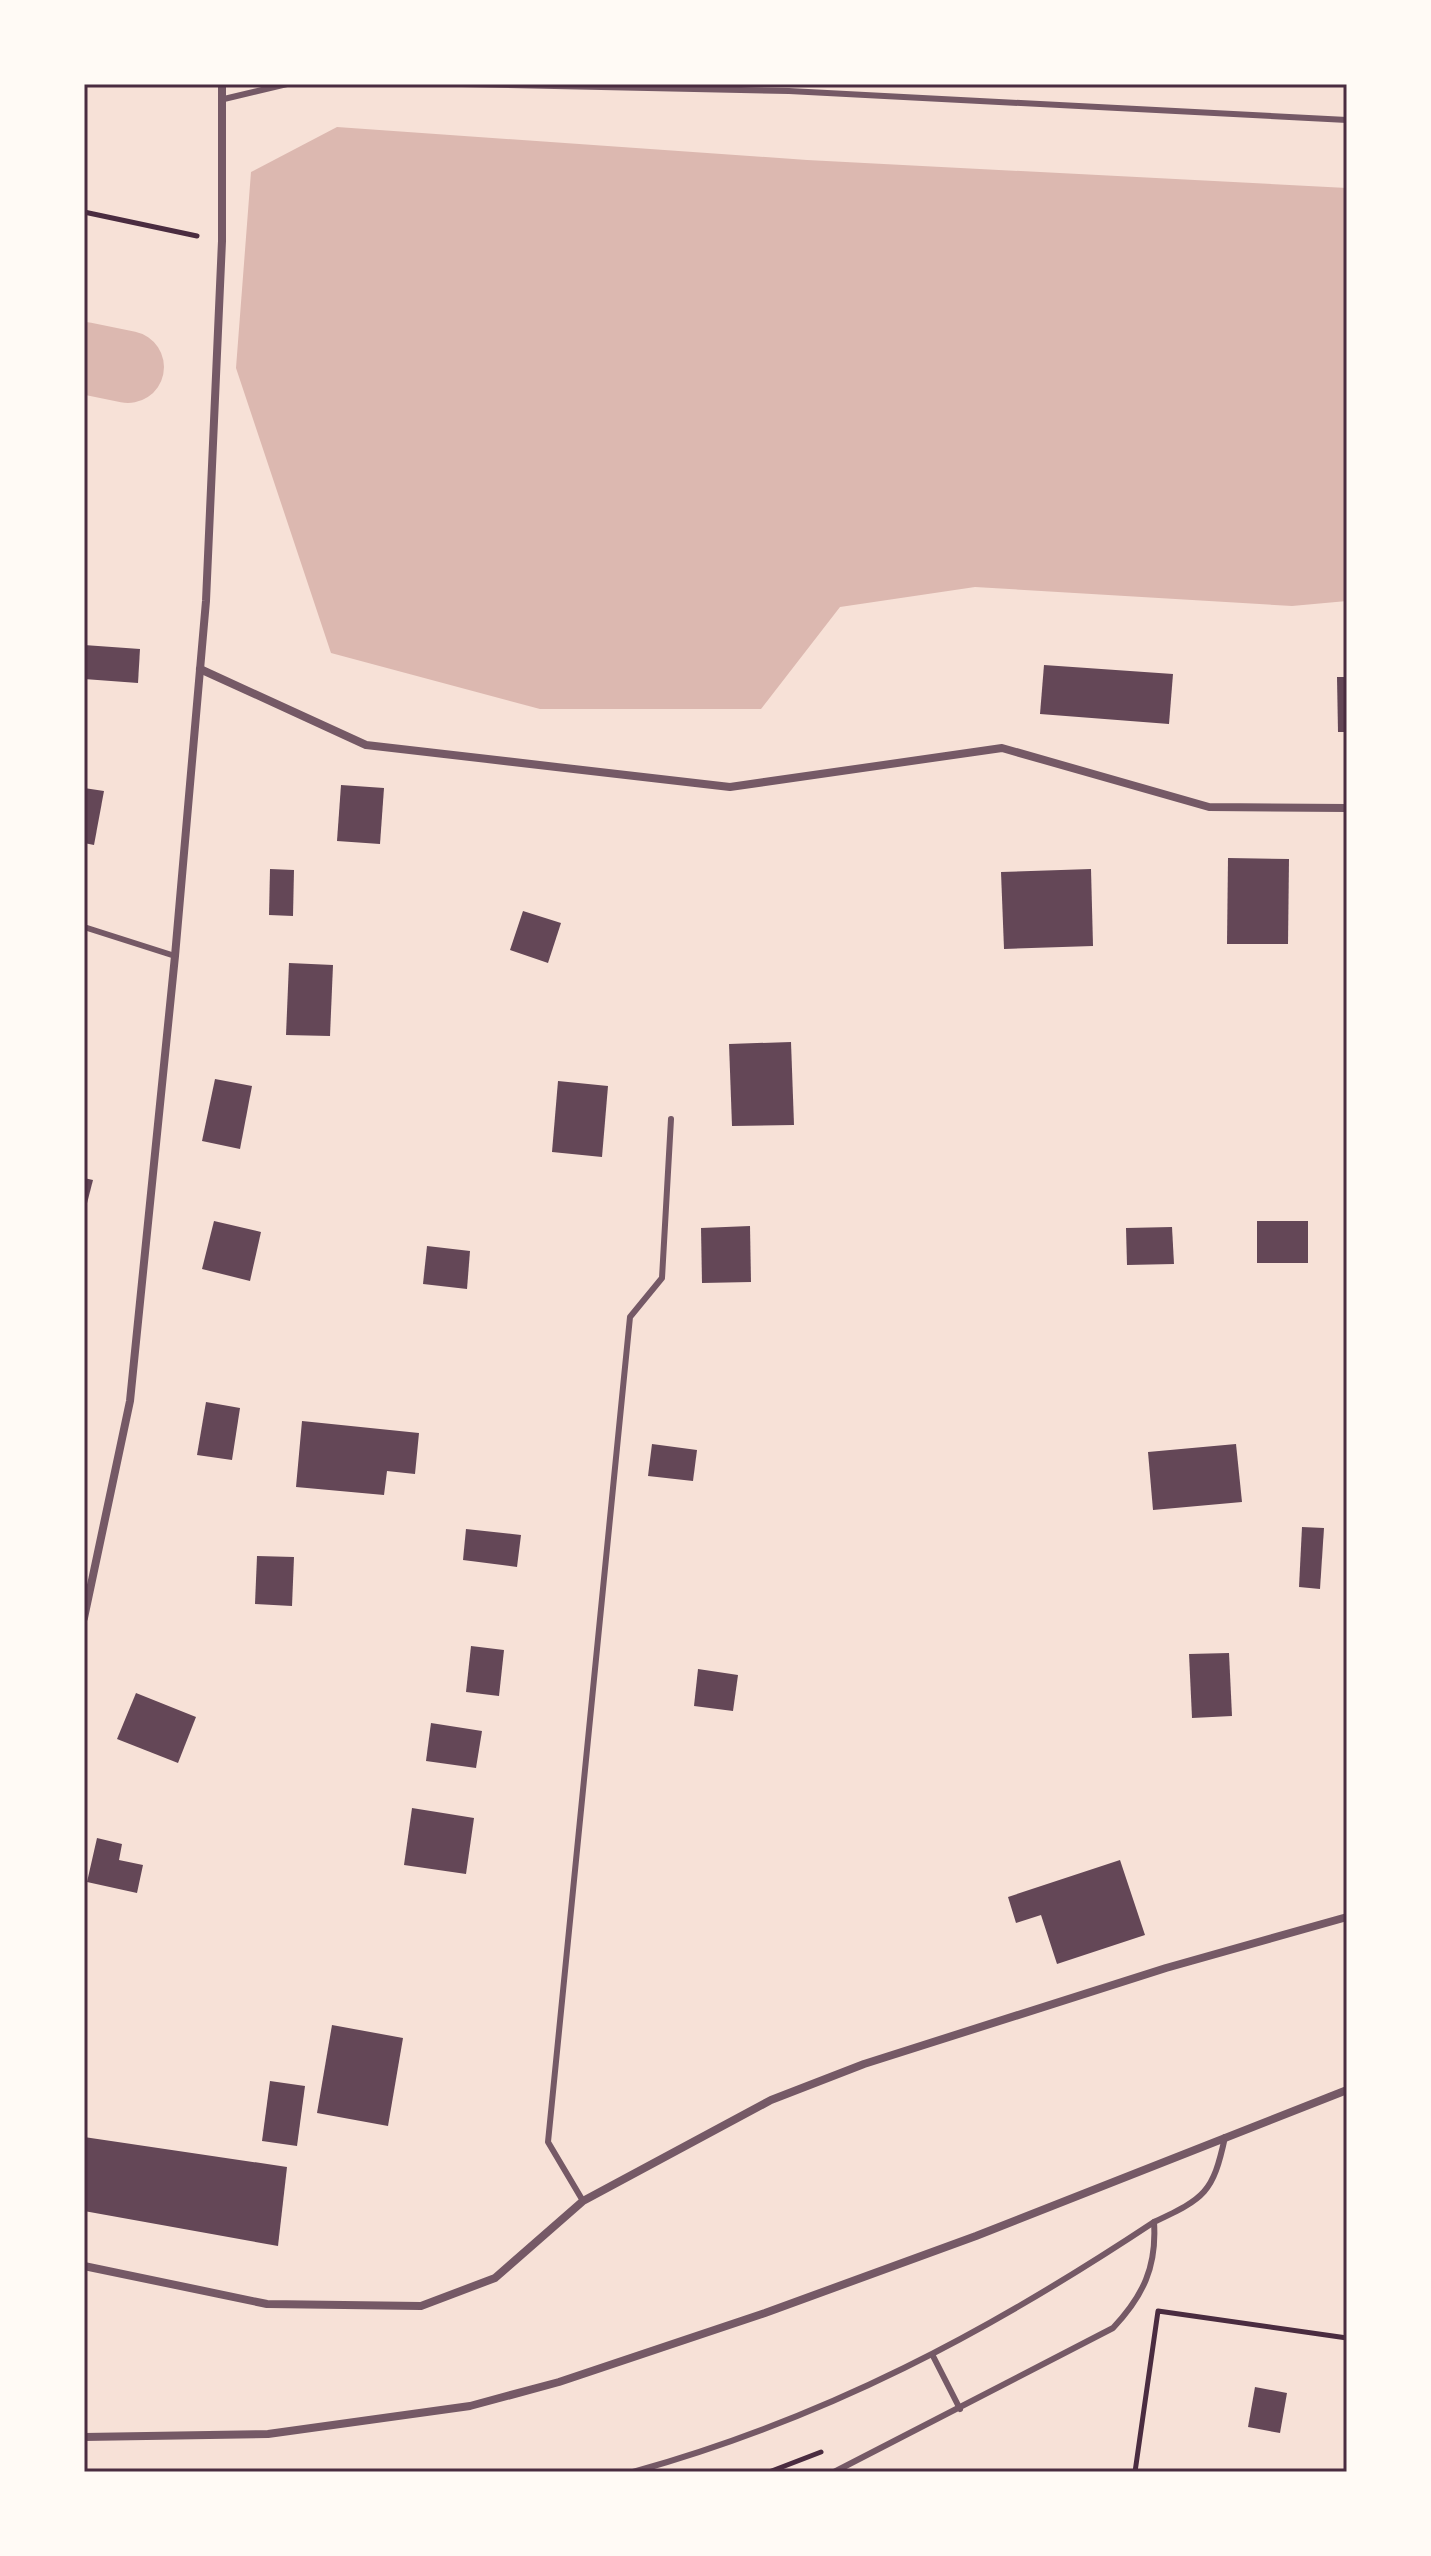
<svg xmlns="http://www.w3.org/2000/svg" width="1431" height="2556" font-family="Manrope,sans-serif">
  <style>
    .water { fill: #dcb8b0 }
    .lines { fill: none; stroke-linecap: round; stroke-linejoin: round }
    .river { stroke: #dcb8b0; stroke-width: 72 }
    .building { fill: #644757 }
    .path { stroke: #4a2c40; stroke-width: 5 }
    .service { stroke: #755966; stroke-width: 6 }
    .minor { stroke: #755966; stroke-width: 8 }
    .neatline { fill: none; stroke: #4a2c40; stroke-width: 3 }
  </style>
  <rect width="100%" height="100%" fill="#f7e1d7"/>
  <!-- water -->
  <polygon class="water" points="337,127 807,160 1347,188 1347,601 1292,606 975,587 840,607 761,709 540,709 331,653 236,368 251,172"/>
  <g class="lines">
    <!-- river -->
    <polyline class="river" points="84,358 128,367"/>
  </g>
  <!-- building -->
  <g class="building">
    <polygon points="84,645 140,649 138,683 84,679"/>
    <polygon points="1044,665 1173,674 1169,724 1040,714"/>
    <polygon points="1337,677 1347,677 1347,732 1338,732"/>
    <polygon points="341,785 384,788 380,844 337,841"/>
    <polygon points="84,788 104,791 94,845 84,843"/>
    <polygon points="1228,858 1289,859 1288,944 1227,944"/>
    <polygon points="270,869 294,870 293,916 269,915"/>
    <polygon points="1091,869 1093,946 1004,949 1001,872"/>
    <polygon points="523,911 561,923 548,963 510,950"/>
    <polygon points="289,963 333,965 330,1036 286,1035"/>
    <polygon points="791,1042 794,1125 732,1126 729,1044"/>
    <polygon points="215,1079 252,1086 240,1149 202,1141"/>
    <polygon points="558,1081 608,1086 602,1157 552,1152"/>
    <polygon points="84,1178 93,1180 85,1211 84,1211"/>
    <polygon points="214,1221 261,1232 250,1281 202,1269"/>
    <rect x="1257" y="1221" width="51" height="42"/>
    <polygon points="750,1226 751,1282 702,1283 701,1228"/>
    <polygon points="1172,1227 1174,1264 1127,1265 1126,1228"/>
    <polygon points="427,1246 470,1251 467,1289 423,1284"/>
    <polygon points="206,1402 240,1408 232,1460 197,1455"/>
    <polygon points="302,1421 419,1433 415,1474 387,1471 384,1495 296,1487"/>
    <polygon points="652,1444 697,1450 693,1481 648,1476"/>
    <polygon points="1236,1444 1242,1502 1153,1510 1148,1452"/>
    <polygon points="1302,1527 1324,1528 1320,1589 1299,1587"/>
    <polygon points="466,1529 521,1535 517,1567 463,1560"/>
    <polygon points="257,1556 294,1557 292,1606 255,1604"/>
    <polygon points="471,1646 504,1650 499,1696 466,1692"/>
    <polygon points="1229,1653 1232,1716 1192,1718 1189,1654"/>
    <polygon points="698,1669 738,1675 733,1711 694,1706"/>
    <polygon points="136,1693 196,1717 178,1763 117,1739"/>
    <polygon points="431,1723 482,1731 476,1768 426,1761"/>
    <polygon points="412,1808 474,1818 466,1874 404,1865"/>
    <polygon points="97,1838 122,1844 119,1860 143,1865 137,1893 87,1882"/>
    <polygon points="1120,1860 1145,1935 1057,1964 1041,1915 1016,1923 1008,1897"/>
    <polygon points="332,2025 403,2038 388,2126 317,2113"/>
    <polygon points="270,2081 305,2086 297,2146 262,2141"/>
    <polygon points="84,2137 287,2167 278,2246 84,2211"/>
    <polygon points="1255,2387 1287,2393 1280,2433 1248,2427"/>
  </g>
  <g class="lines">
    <!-- path -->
    <g class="path">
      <polyline points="84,212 197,236"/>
      <polyline points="769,2472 821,2452"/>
      <polyline points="1135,2472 1158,2311 1347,2338"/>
    </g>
    <!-- service -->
    <g class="service">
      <polyline points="462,84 789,91 1347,120"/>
      <polyline points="224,99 287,84"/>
      <polyline points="84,927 175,956"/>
      <polyline points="583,2201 548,2142 630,1317 662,1278 671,1119"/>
      <polyline points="933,2356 960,2409"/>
      <path d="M633,2472c194,-54 355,-140 521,-250"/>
      <path d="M834,2472l279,-144c30,-32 44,-61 41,-106 51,-24 59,-29 71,-85"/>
    </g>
    <!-- minor -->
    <g class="minor">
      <polyline points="200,669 366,745 730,787 1002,748 1209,807 1347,808"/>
      <polyline points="84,1618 130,1401 175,956 206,601 222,241 222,84"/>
      <polyline points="84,2266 267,2304 421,2306 495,2278 583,2201 771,2100 864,2064 1166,1968 1347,1917"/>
      <polyline points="84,2437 268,2434 470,2406 559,2382 765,2313 976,2236 1347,2090"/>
    </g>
  </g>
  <!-- border -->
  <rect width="1431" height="2556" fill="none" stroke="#fffaf5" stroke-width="172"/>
  <rect x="86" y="86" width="1259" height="2384" class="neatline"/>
</svg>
